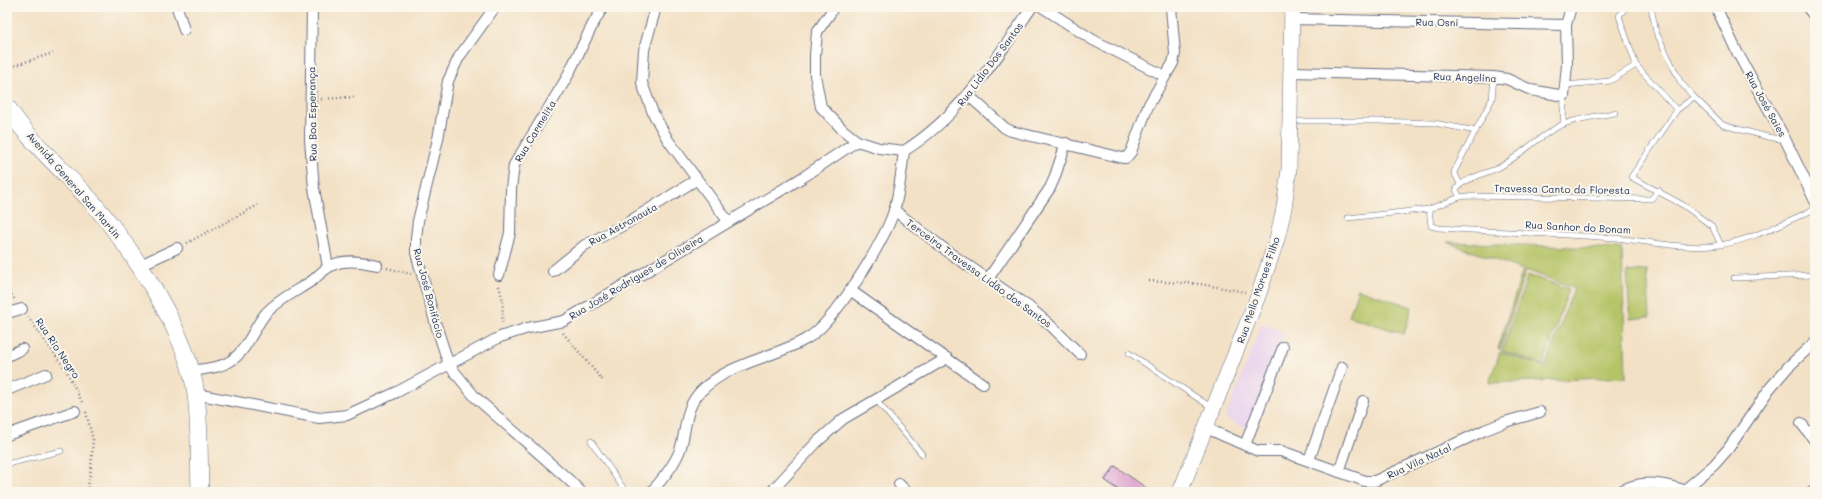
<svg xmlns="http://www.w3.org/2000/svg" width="1822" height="499" font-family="Mali,sans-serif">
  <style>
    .built { fill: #e8d2ee }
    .green { fill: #b6c467; stroke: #687a62 }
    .building { fill: #da9cce }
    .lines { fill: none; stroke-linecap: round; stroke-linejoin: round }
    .lane-casing { stroke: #676d82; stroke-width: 6 }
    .street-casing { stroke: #676d82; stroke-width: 12 }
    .secondary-casing { stroke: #676d82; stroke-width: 16 }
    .primary-casing { stroke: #676d82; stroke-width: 18 }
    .path { stroke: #676d82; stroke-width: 2.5; stroke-dasharray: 1 3; stroke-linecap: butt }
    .lane { stroke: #fff; stroke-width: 5 }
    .street { stroke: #fff; stroke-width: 10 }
    .secondary { stroke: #fff; stroke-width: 15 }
    .primary { stroke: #fff; stroke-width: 17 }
    .labels { text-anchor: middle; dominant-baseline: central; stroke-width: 4; stroke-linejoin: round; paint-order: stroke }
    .street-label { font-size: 10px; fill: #1b2f5e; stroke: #fbf7ec }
  </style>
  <rect width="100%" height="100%" fill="#fbf7ec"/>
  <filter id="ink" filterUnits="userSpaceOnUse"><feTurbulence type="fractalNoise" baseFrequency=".025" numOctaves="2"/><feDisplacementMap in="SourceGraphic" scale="8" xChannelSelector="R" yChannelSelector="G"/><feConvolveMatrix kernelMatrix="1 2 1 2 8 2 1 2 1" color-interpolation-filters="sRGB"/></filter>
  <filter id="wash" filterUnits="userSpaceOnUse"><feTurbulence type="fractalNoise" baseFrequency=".012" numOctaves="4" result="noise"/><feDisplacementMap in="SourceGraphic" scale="16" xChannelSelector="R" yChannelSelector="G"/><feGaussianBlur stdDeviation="0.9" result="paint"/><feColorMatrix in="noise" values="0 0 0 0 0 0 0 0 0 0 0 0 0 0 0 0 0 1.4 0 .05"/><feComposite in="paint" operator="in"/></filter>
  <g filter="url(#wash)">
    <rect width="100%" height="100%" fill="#f3e1c6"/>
    <!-- built -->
    <polygon class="built" points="1262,324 1285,333 1247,428 1225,419"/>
    <!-- green -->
    <g class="green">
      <polygon points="1447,242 1622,249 1626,377 1489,383 1500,352 1545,367 1574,288 1526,270 1500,350 1498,349 1523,270"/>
      <polygon points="1647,270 1650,317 1630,319 1627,272"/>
      <polygon points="1528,275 1569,289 1543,365 1502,351"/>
      <polygon points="1358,289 1412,307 1404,334 1349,316"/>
    </g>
    <g id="blocks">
      <!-- building -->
      <polygon class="building" points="1115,466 1152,492 1121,492 1105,480"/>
    </g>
  </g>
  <g filter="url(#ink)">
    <use href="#blocks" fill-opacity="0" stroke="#676d82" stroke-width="1"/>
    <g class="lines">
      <defs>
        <g id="lane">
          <polyline points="1626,7 1619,16 1636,65 1677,110"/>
          <polyline points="1651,7 1656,32 1681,83 1694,97"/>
          <polyline points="1565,85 1610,81 1636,65"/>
          <polyline points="1300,121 1378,121 1434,123 1476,131"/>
          <polyline points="1563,125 1564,96"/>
          <polyline points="1460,184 1454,172 1492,99 1494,77"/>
          <polyline points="1460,197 1466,196 1651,199 1659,190"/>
          <path d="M1429,209l31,-12 -4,-7c2,-9 33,-18 42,-22 23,-12 42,-34 66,-44 16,-6 34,-8 51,-11"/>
          <path d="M1348,218l81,-9 2,17 8,2c59,4 117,6 176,10 32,3 65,11 97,8 34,-3 71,-23 103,-37"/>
          <polyline points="1721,245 1712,226 1683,205 1631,177 1677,110 1694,97 1723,125 1768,137 1785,140"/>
          <polyline points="1734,278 1815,275"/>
          <polyline points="1129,353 1211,407"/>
          <polyline points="876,400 922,454"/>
          <polyline points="591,441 626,492"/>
          <polyline points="7,464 61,451"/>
        </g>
        <g id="street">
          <polyline points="177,7 184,30"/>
          <polyline points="312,7 310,140 314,188 328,267"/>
          <polyline points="495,7 459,57 448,81 438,139 418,221 416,238 416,253 436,325 449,365 475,397 568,479 581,492"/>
          <polyline points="656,7 644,50 642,83 653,113 668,140 728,221"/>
          <polyline points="831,7 831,12 817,32 815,55 815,75 821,107 843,130 857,141 879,148 904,151"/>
          <polyline points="1042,7 1093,40 1165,76"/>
          <polyline points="1716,7 1736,50 1784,137 1815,201"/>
          <polyline points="1807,7 1815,17"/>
          <polyline points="1292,19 1566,25"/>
          <polyline points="1291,72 1494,77 1507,79 1531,90 1564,96 1567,65 1566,25 1571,7"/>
          <polyline points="968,95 1005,128 1011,131 1123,158 1126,158 1131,152 1148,106 1173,63 1175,54 1171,7"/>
          <polyline points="894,210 951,254 1029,307 1049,324 1080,354"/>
          <polyline points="138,266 177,248"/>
          <polyline points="553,271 585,245 622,226 696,180"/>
          <polyline points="499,275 510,233 511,189 514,165 566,79 593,24 603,7"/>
          <polyline points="988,279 1050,188 1054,179 1066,143"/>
          <polyline points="850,290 983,384"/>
          <polyline points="7,313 22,309"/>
          <polyline points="7,356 22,349"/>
          <path d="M191,371c13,-2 30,-3 41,-11 16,-11 22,-33 34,-47 13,-14 31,-22 47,-33 7,-6 13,-13 22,-16 13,-5 29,-2 42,1"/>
          <polyline points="7,390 46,374"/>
          <polyline points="196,394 319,418 347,415 397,392 500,337 528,328 564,321 805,176 857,141"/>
          <polyline points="1801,423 1815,441"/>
          <polyline points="1206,428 1258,451 1281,451 1365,481 1375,481 1485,430 1505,422 1540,412"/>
          <polyline points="7,435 75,411"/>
          <polyline points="1245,445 1283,347"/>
          <polyline points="1309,460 1342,367"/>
          <polyline points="1339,472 1363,401"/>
          <polyline points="899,484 907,492"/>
          <path d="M651,492c11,-12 23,-26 29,-42 7,-21 4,-42 21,-59 29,-29 70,-32 105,-52 28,-15 78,-97 88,-128 5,-18 8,-42 10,-60 55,-34 92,-92 128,-144"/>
          <polyline points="771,492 817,442 843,419 947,358"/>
          <path d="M1619,492c22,-13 42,-9 65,-2"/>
          <polyline points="1682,492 1714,465 1728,449 1770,388 1788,367 1815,342"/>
          <polyline points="1812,492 1815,490"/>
        </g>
        <polyline id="secondary" points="1180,492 1258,296 1277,239 1284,208 1289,169 1292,7"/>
        <path id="primary" d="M7,107c23,35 57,64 85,95 39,45 97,133 104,193 4,32 3,65 4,97"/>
      </defs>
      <!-- lane casing -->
      <use href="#lane" class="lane-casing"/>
      <!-- street casing -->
      <use href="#street" class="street-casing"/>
      <!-- secondary casing -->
      <use href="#secondary" class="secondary-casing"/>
      <!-- primary casing -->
      <use href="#primary" class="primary-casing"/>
      <!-- path -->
      <g class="path">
        <polyline points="7,68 53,53"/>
        <polyline points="7,77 11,85 7,87"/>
        <polyline points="321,99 354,97"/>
        <polyline points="187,243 258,205"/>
        <polyline points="387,268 411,274"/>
        <polyline points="1149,281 1200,284 1245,292"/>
        <polyline points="499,286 503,301 502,324"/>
        <polyline points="7,288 15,300"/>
        <polyline points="28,317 66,370 82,402"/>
        <polyline points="563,333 604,382"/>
        <polyline points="86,412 93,440 91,469 87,492"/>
      </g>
      <!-- lane -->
      <use href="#lane" class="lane"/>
      <!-- street -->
      <use href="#street" class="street"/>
      <!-- secondary -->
      <use href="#secondary" class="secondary"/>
      <!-- primary -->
      <use href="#primary" class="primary"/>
    </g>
  </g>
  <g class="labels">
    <!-- street labels -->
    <g class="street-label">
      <text transform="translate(1437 22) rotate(1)">Rua Osni</text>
      <text transform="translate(990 64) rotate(-53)">Rua Lidio Dos Santos</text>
      <text transform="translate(1465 77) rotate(2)">Rua Angelina</text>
      <text transform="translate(1766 104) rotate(61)">Rua José Saies</text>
      <text transform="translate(312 114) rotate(-91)">Rua Boa Esperança</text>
      <text transform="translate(535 131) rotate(-59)">Rua Carmelita</text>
      <text transform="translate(74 185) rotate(49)">Avenida General San Martin</text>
      <text transform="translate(1562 189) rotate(1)">Travessa Canto da Floresta</text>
      <text transform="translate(623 224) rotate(-29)">Rua Astronauta</text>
      <text transform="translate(1578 227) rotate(3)">Rua Sanhor do Bonam</text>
      <text transform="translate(979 273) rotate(36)">Terceira Travessa Lidão dos Santos</text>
      <text transform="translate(636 277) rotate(-31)">Rua José Rodrigues de Oliveira</text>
      <text transform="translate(1258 290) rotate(-71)">Rua Mello Moraes Filho</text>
      <text transform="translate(429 293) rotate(75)">Rua José Bonifácio</text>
      <text transform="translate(58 348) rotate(56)">Rua Rio Negro</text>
      <text transform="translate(1419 461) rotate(-25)">Rua Vila Natal</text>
    </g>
  </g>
  <!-- margin -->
  <rect width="1822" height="499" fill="none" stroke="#fbf7ec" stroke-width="24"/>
</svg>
